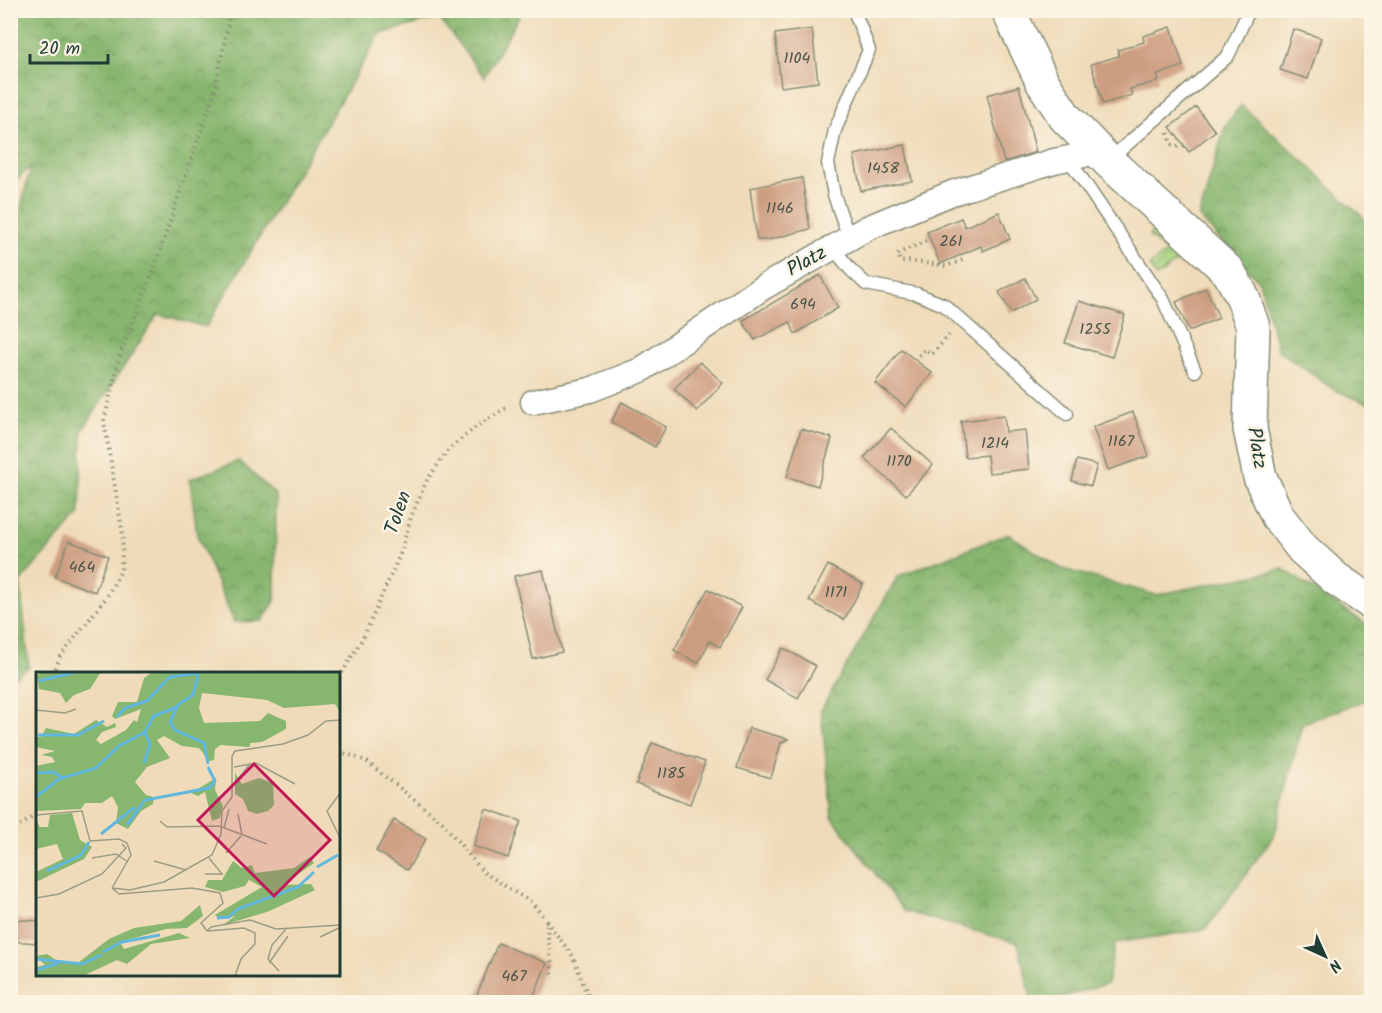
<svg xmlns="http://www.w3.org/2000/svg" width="1382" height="1013" font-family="Kalam,sans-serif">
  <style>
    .forest { fill: url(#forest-crowns); stroke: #537a51; stroke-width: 1.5 }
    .garden { fill: url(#garden-furrows); stroke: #64885a; stroke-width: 1.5 }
    .building { fill: #cd9d81 }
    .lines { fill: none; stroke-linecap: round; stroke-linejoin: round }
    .lane-casing { stroke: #878c76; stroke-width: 15 }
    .street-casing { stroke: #878c76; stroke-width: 27 }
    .secondary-casing { stroke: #878c76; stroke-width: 36 }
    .path { stroke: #878c76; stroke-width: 4; stroke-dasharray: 1.5 4.5; stroke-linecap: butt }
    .lane { stroke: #fff; stroke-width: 12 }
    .street { stroke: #fff; stroke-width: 24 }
    .secondary { stroke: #fff; stroke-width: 33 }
    .labels { text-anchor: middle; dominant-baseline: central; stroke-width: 5; stroke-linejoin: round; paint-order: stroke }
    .number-label { font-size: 16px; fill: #4a5547 }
    .street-label { font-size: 20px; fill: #1f3d34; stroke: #fcf5e5 }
    .inset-river { fill: none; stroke: #61b7de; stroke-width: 3 }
    .inset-road { fill: none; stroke: #9c9c84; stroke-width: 1.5 }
    .view { fill: #c2185b; fill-opacity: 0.15; stroke: #c2185b; stroke-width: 3 }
    .inset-edge { fill: none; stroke: #1f3d34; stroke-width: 3 }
  </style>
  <defs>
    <pattern id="forest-crowns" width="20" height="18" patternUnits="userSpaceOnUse" patternTransform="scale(1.5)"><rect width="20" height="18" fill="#87b66e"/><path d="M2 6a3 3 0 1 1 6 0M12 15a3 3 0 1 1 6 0" fill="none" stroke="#6e955b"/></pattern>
    <pattern id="garden-furrows" width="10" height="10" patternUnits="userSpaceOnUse" patternTransform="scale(1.5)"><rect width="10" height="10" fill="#aad480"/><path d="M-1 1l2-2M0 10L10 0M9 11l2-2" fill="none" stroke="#8aad6a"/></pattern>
  </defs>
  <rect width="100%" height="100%" fill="#fcf5e5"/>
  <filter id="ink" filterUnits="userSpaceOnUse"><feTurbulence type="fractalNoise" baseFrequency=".0167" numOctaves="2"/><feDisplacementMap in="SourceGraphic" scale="12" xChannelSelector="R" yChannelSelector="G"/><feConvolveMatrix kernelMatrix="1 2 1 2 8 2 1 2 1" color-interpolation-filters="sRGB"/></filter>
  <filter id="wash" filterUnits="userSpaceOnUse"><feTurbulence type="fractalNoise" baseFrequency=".008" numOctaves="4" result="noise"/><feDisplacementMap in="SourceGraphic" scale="24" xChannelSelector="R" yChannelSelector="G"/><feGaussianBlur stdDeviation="1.35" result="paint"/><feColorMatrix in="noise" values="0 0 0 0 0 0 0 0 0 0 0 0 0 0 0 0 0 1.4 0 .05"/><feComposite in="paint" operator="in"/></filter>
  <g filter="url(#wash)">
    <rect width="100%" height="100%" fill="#efdbb9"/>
    <!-- forest -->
    <g class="forest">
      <polygon points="11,10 522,11 484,77 439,18 380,34 206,327 158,314 82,431 80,514 20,582 29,667 11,679 10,253 31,166 11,185"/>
      <polygon points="1241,105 1304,162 1371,225 1371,405 1333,389 1278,350 1259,281 1199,217 1225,126"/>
      <polygon points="239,461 276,495 275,601 262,621 234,622 197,535 190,479"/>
      <polygon points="1008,534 1060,568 1156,595 1283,569 1365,623 1371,629 1371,698 1302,724 1275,834 1206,929 1115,943 1107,984 1045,1002 1032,1002 1018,943 904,911 832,817 821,710 898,576"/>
    </g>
    <!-- garden -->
    <polygon class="garden" points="1155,227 1187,254 1156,277 1150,266 1167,252 1149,236"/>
    <g id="blocks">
      <!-- building -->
      <g class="building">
        <polygon points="1171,27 1183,66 1157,75 1159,81 1130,89 1132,95 1103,104 1091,64 1119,56 1118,50 1144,42 1143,36"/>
        <polygon points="812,29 818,82 781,87 775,34"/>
        <polygon points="1293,29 1321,38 1308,79 1280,70"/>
        <polygon points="1019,86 1036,152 1004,162 987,95"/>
        <polygon points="1196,107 1215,131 1189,152 1170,127"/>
        <polygon points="905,145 912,181 861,191 854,155"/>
        <polygon points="802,178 810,229 768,240 757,240 750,188"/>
        <polygon points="999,212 1010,239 983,251 981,246 940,264 927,232 961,218 965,227"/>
        <polygon points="820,275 838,308 795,334 790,322 755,340 742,321"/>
        <polygon points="1025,278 1036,299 1011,313 999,292"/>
        <polygon points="1206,288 1219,318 1189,331 1176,302"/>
        <polygon points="1079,301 1125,315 1112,357 1065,343"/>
        <polygon points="901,349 932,373 906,407 875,383"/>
        <polygon points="700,362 723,383 697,411 674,389"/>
        <polygon points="622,402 666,427 655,447 611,422"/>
        <polygon points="1133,412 1149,456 1108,470 1093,427"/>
        <polygon points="1004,416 1006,432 1025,430 1029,469 989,473 987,455 965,457 961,421"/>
        <polygon points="891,428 933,465 906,495 864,458"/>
        <polygon points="801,429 832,438 818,486 787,477"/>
        <polygon points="1077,460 1097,465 1091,486 1072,481"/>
        <polygon points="69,541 108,556 95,592 55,577"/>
        <polygon points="828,565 863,584 844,620 809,601"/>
        <polygon points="543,570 562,652 533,659 514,576"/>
        <polygon points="708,589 742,607 720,647 710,641 698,663 674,650"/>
        <polygon points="783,648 816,666 798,698 765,680"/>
        <polygon points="749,728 788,739 781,743 771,778 737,768"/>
        <polygon points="652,743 705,762 690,804 636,784"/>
        <polygon points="486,809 521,821 508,858 473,846"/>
        <polygon points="394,820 426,839 407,870 376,851"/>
        <polygon points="10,919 38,921 38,943 10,941"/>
        <polygon points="498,943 547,963 531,1002 488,1002 476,997"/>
      </g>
    </g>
  </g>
  <g filter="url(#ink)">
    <use href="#blocks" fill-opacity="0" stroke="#878c76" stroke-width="1.5"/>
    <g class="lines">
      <defs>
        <g id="lane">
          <polyline points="1068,158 1163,299 1195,371"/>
          <polyline points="1109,160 1228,56 1249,10"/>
          <polyline points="849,238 834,195 828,163 835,130 869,50 854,10"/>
          <polyline points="833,248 851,270 866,284 917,294 944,305 1067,414"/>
        </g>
        <polyline id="street" points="533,402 590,390 641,370 762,288 867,228 952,193 1054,161 1084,155 1094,147"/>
        <polyline id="secondary" points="1008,10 1043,83 1065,117 1108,161 1229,272 1243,298 1253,327 1250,429 1260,477 1278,517 1303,549 1336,579 1372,603"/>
      </defs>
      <!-- lane casing -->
      <use href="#lane" class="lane-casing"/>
      <!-- street casing -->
      <use href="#street" class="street-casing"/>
      <!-- secondary casing -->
      <use href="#secondary" class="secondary-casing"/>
      <!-- path -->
      <g class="path">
        <polyline points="1168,133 1171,144 1176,147 1184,145"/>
        <polyline points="926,241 897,254 901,262 908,261 946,266 966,259"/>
        <polyline points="915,360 925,349 932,354 949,335"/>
        <polyline points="53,674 60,657 106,598 121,571 123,535 104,421 121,351 151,277 214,93 231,10"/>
        <polyline points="339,678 364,636 401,552 411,517 427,480 449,449 477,426 505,409 509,408"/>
        <polyline points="339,751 366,761 442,822 483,872 532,903 546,920 553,979"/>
        <polyline points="10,832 38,814"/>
        <polyline points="546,921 573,956 590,1002"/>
      </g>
      <!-- lane -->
      <use href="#lane" class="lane"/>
      <!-- street -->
      <use href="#street" class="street"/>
      <!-- secondary -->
      <use href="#secondary" class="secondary"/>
    </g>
  </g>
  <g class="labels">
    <!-- number labels -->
    <g class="number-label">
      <text x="797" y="58">1104</text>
      <text x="883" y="168">1458</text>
      <text x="780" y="208">1146</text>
      <text x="951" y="241">261</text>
      <text x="803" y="304">694</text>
      <text x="1095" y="329">1255</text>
      <text x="1121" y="441">1167</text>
      <text x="995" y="443">1214</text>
      <text x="899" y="461">1170</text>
      <text x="82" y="567">464</text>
      <text x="836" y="592">1171</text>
      <text x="671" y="773">1185</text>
      <text x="514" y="976">467</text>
    </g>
    <!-- street labels -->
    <g class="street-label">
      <text transform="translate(807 262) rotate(-29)">Platz</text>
      <text transform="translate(1256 448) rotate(81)">Platz</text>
      <text transform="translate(399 513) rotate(-71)">Tolen</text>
    </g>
  </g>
  <!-- overview -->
  <g transform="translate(36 672)">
    <rect width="304" height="304" fill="#efdbb9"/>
    <path d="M8,0h57l-11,17 -16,6 -8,8 -6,-10 -21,-4 -2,-14zM117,0h187v40l-5,-8 -51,4 -17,-8 -65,-7 -3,15 5,15 56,-2 8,-8 18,8v8l-24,13 -12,1v4l-29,-2 -6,4 -1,11 -5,1 -10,-13 -17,-2 -18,-10 -7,4 13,18 -23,9 -12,15 11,13 8,2 -1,7 -12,7 -13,18 -12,-6 2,-16 -6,-11 -10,7h-17l-4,6 -45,2v-45l19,-4 -3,-5 -11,-2 14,-4 -19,-4v-10h5l5,-9 28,6 22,-14 11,7 8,-4 1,4 -14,5 -6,8 5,4 25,-14 8,-10 3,2 4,-13 -26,10 -3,-3 6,-14h19l7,-24zM199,101l7,11 17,-6 14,5 1,22 -6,6 -11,3 -9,-3 -5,-12 -8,-5zM180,106l-1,12 8,16 -3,12 -8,3 -7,-29 -7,4 -7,-3zM36,141l8,27 12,7 -8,12 -48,23v-10l27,-13 -6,-15 -21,5v-29l4,7h8l2,-12zM274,185l4,6 -31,22 28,-1 4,6 -48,22 -44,13 12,-9 -15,3 -5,-4 47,-28 -13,-7 -4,6 -22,6 -18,-5 3,-7h14l11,-19 9,7 10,-3 3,8 39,-5zM164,233l3,11 -16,12 -21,1 -46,13 4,7 55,-16 11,5 -39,6 -24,20 -10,-4 -34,16h-47v-9l9,-2 -9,-9 11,-2 10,7 22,1 30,-23 25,-11 47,-7z" fill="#87b66e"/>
    <path class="inset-river" d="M163,0l-6,23 -15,10 -8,17 5,8 29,13 4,21M3,9l37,-9M81,45l8,-9 22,-7 23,-24 29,-4M2,63h40l26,-14M108,91l6,-19 -5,-11M0,101l17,-1 10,6M0,125l23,-18 37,-11 23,-22 26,-14 9,-16 23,-9M91,153l18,-25 64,-12 6,-7 -7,-14M65,162l34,-27M281,195l21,-12M11,199l34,-16 8,-13M181,246l12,-1 9,-8 60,-22 16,-15M67,280l19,-10 38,-7M0,287l46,5 19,-9M0,298l23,-7"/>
    <path class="inset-road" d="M0,38l29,3 11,-4M198,95l22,-4 39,21M201,108l13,-16M305,120l-14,19 14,29M202,142l4,21M0,143l46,-4 8,30 29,-2 8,4 4,12 -19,33M124,149l7,6 54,-1M186,155l45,17M188,156l5,-19M190,181l15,-17M56,186l24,-4 12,8M118,189l32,9M169,202h17l-13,-16M76,216l18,2 34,-8 48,-27 9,-21 1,-23 10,-14v-41l3,-5 48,-7 25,-9 18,-14 15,-1M76,216l7,6 73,-6 28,5 3,10 -22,20 6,8M0,226l23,-4 43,-20 24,-26 -4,-4M171,259l4,-4 39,-7 26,9 65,-4M171,259l37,-3 11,5v11l-14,15 -6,17M284,265l21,-10M233,291l19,-27M243,299l-11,-12 4,-14 14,-16"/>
    <path class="view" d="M218,92l76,76 -56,56 -76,-76z"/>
    <rect width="304" height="304" class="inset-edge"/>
  </g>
  <!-- margin -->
  <rect width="1382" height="1013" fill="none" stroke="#fcf5e5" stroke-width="36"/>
  <!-- north arrow -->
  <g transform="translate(1325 956) rotate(135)" stroke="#fcf5e5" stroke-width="4.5" paint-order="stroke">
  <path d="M0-4.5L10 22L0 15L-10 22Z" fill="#1f3d34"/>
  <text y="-9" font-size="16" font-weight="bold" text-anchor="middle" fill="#1f3d34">N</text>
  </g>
  <!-- scale -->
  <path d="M30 54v9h78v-9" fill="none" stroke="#1f3d34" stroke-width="3"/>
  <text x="39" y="54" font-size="18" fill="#1f3d34" stroke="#fcf5e5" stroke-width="4.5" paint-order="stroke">20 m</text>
</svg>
